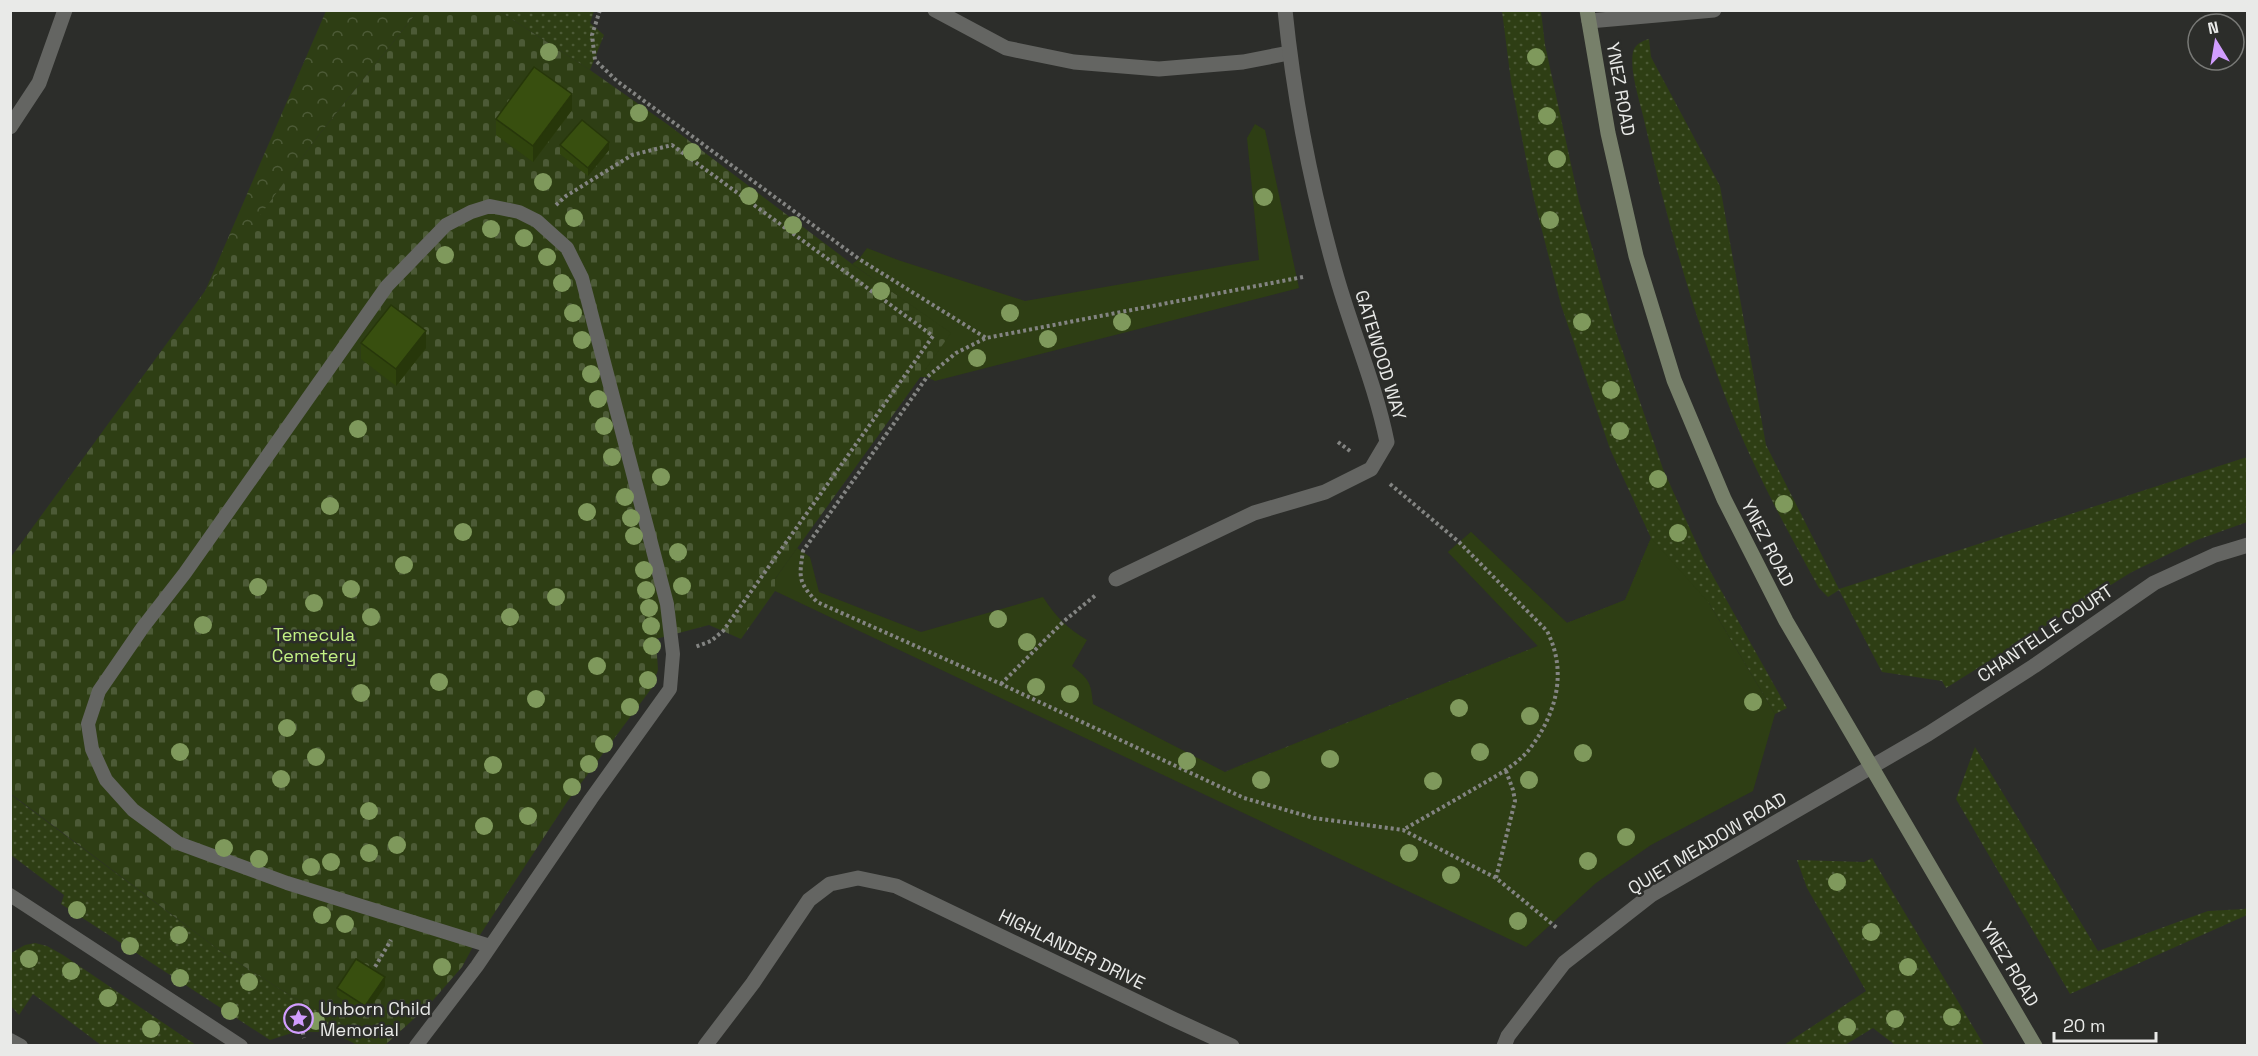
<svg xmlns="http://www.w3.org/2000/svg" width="2258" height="1056" font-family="'Space Grotesk',sans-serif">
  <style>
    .grass { fill: url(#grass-dots) }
    .forest { fill: url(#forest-crowns) }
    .cemetery { fill: url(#cemetery-stones) }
    .park { fill: #2e3e14 }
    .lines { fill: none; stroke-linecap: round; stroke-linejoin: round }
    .path { stroke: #838482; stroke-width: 4; stroke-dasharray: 3 3; stroke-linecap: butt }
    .service { stroke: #646562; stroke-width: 14 }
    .minor { stroke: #646562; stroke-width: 15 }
    .secondary { stroke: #77806a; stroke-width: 15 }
    .tree { fill: #7f995c }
    .wall { fill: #30440d }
    .shaded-wall { fill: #27370a }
    .building { fill: #384f0f; stroke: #27370a; stroke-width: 1.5 }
    .labels { text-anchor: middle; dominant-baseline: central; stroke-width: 5; stroke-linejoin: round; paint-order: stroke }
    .street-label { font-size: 18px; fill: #e9eae8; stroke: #2c2d2a }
    .park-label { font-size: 18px; fill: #c3f184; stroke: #2c2d2a }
    .poi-label { font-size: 18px; fill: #e9eae8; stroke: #2c2d2a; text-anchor: start }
  </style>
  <defs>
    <pattern id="grass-dots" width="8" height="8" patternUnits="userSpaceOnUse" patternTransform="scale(1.5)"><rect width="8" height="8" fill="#2e3e14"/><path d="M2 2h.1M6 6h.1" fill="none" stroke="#4c5a36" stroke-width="1.8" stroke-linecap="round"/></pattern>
    <pattern id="forest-crowns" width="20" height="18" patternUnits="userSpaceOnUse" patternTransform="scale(1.5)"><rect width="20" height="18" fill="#2e3e14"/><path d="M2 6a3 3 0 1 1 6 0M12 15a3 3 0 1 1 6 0" fill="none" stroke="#4c5a36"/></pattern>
    <pattern id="cemetery-stones" width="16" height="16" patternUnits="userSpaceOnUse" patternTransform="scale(1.5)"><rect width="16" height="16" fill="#2e3e14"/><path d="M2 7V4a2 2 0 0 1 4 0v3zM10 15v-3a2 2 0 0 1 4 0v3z" fill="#4c5a36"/></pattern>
  </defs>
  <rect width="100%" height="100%" fill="#2c2d2a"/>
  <!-- grass -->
  <g class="grass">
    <polygon points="499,11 594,11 590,23 604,35 590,70"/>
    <polygon points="1502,11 1541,11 1545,45 1579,201 1616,332 1663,469 1704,560 1787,708 1775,714 1709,603 1224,772 1538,646 1448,552 1471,532 1567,623 1625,600 1651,538 1610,449 1561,305 1533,195 1511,81"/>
    <path d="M1649,39l2,18 69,129 46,259 73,144 408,-132v65l-50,18 -67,33 -184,115 -4,-7 -60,-9 -43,-82 -11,7 -9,-9c-30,-54 -60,-109 -84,-167 -39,-96 -67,-196 -90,-297 -4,-20 -16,-52 -12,-72 2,-8 9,-11 16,-13z"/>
    <polygon points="1975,747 2098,951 2208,911 2245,909 2247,906 2247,915 2070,994 1956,799"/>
    <polygon points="10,794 223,953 291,996 349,1027 378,1045 357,1045 338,1035 323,1032 295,1032 270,1040 61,904 64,895 11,855"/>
    <polygon points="1872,858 1984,1045 1895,1045 1873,1028 1845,1045 1784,1045 1866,991 1807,888 1797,860 1864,862"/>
    <polygon points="35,943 47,946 63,955 196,1045 101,1045 33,994 19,1015 11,1006 11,953 25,945"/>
  </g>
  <!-- forest -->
  <polygon class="forest" points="326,11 418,11 318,136 203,296"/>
  <!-- cemetery -->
  <polygon class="cemetery" points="418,11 499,11 590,70 667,124 852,264 952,333 775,579 775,591 741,639 709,625 656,639 658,670 651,689 567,802 476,941 462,967 427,1007 385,1045 378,1045 349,1027 291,996 223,953 11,794 11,557 318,136"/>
  <!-- park -->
  <g class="park">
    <polygon points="1255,124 1265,130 1299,288 935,381 927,377 920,377 951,333 852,264 859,259 867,248 898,260 1025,301 1259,260 1247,138"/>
    <path d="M1471,532l96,91 58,-23 26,-62 58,65 66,111 -22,77 -102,54 -55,38 -70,64 -751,-356v-12l22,-31 13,9 9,35 102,40 122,-35c12,19 24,31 44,43l-15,26c17,13 19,16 21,38l132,68 313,-126 -90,-94z"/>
  </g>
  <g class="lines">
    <!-- path -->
    <g class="path">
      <polyline points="600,10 592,35 595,60 617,81 859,259 986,338"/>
      <polyline points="556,205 566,196 632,155 672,145 933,336 723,631 711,641 695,647"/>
      <path d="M1303,277l-317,61 -30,15 -29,24 -124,174c-4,27 -5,31 14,51l184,82 243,114 70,20 89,12 93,48 61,50"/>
      <polyline points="1338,442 1350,451"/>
      <path d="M1390,484l69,58 88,89c10,20 13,40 9,62 -4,21 -15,42 -28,58 -13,15 -32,25 -49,35 -25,15 -51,29 -76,44"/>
      <polyline points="1001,684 1064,621 1097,594"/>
      <polyline points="1496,878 1515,801 1513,790 1506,771"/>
      <polyline points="372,972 391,940"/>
      <polyline points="300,1020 304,1038"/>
    </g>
    <!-- service -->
    <g class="service">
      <polyline points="10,895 241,1046"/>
      <polyline points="10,1040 21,1046"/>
      <polyline points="416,1046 477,966 591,799 670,689 673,654 667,604 582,278 567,248 537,221 519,212 490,206 471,212 446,225 387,286 185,573 143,627 99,691 88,724 92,749 106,780 133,810 178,843 287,883 490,946"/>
    </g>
    <!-- minor -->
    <g class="minor">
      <polyline points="935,10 1006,48 1074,62 1159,69 1243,62 1289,53"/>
      <polyline points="1589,21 1714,10"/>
      <polyline points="10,127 39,83 65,10"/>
      <path d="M1116,579l138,-66 71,-21 46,-23 16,-27c-12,-59 -36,-113 -52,-171 -24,-85 -41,-172 -50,-261"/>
      <polyline points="705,1046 753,983 809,900 830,884 858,878 896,886 1173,1019 1232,1046"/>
      <polyline points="1504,1046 1508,1036 1564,963 1651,895 1928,734 2034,666 2154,583 2215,555 2248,545"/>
    </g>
    <!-- secondary -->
    <polyline class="secondary" points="1587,10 1608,133 1636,256 1674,380 1724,499 1786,621 2035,1046"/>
  </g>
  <!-- trees -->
  <g class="tree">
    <circle cx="549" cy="52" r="9"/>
    <circle cx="1536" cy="57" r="9"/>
    <circle cx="639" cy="113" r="9"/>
    <circle cx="1547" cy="116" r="9"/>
    <circle cx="692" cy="152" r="9"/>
    <circle cx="1557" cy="159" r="9"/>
    <circle cx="543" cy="182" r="9"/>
    <circle cx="749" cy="196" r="9"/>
    <circle cx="1264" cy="197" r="9"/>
    <circle cx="574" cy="218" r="9"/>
    <circle cx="1550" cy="220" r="9"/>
    <circle cx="793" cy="225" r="9"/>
    <circle cx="491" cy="229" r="9"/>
    <circle cx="524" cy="238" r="9"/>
    <circle cx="445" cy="255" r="9"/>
    <circle cx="547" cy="257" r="9"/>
    <circle cx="562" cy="283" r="9"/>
    <circle cx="881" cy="291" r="9"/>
    <circle cx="573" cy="313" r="9"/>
    <circle cx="1010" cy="313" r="9"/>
    <circle cx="1122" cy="322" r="9"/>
    <circle cx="1582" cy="322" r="9"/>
    <circle cx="1048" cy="339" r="9"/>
    <circle cx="582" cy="340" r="9"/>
    <circle cx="977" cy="358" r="9"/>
    <circle cx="591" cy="374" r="9"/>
    <circle cx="1611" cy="390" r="9"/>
    <circle cx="598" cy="399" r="9"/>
    <circle cx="604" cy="426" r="9"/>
    <circle cx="358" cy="429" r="9"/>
    <circle cx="1620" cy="431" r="9"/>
    <circle cx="612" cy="457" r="9"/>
    <circle cx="661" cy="477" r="9"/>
    <circle cx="1658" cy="479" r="9"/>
    <circle cx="625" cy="497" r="9"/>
    <circle cx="1784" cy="504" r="9"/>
    <circle cx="330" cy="506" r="9"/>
    <circle cx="587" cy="512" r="9"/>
    <circle cx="631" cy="518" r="9"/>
    <circle cx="463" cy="532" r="9"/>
    <circle cx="1678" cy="533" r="9"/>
    <circle cx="634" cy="536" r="9"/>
    <circle cx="678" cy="552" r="9"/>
    <circle cx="404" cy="565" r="9"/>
    <circle cx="644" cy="570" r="9"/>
    <circle cx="682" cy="586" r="9"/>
    <circle cx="258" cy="587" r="9"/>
    <circle cx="351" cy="589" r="9"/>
    <circle cx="646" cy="590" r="9"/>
    <circle cx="556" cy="597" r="9"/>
    <circle cx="314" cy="603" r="9"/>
    <circle cx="649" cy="608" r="9"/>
    <circle cx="371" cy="617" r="9"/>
    <circle cx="510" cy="617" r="9"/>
    <circle cx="998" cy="619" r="9"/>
    <circle cx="203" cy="625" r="9"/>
    <circle cx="651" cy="626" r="9"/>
    <circle cx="1027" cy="642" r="9"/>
    <circle cx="652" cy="646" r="9"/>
    <circle cx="597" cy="666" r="9"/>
    <circle cx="648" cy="680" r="9"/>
    <circle cx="439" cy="682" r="9"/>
    <circle cx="1036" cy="687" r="9"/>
    <circle cx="361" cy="693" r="9"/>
    <circle cx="1070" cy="694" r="9"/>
    <circle cx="536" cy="699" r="9"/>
    <circle cx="1753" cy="702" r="9"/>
    <circle cx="630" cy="707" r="9"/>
    <circle cx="1459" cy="708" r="9"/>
    <circle cx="1530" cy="716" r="9"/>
    <circle cx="287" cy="728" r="9"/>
    <circle cx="604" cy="744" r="9"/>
    <circle cx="180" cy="752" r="9"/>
    <circle cx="1480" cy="752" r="9"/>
    <circle cx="1583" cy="753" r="9"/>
    <circle cx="316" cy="757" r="9"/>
    <circle cx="1330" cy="759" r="9"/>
    <circle cx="1187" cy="761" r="9"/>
    <circle cx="589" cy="764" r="9"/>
    <circle cx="493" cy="765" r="9"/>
    <circle cx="281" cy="779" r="9"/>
    <circle cx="1261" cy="780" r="9"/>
    <circle cx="1529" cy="780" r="9"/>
    <circle cx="1433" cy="781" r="9"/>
    <circle cx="572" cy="787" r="9"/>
    <circle cx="369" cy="811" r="9"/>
    <circle cx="528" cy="816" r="9"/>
    <circle cx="484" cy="826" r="9"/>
    <circle cx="1626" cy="837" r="9"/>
    <circle cx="397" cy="845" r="9"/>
    <circle cx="224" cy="848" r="9"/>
    <circle cx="369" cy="853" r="9"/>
    <circle cx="1409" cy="853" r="9"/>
    <circle cx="259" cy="859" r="9"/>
    <circle cx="1588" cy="861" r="9"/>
    <circle cx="331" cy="862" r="9"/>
    <circle cx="311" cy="867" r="9"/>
    <circle cx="1451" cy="875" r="9"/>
    <circle cx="1837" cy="882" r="9"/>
    <circle cx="77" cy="910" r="9"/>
    <circle cx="322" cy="915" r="9"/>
    <circle cx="1518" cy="921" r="9"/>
    <circle cx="345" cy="924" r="9"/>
    <circle cx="1871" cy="932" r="9"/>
    <circle cx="179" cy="935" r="9"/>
    <circle cx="130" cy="946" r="9"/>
    <circle cx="29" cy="959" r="9"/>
    <circle cx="442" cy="967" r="9"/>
    <circle cx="1908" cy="967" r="9"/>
    <circle cx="71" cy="971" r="9"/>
    <circle cx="180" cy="978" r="9"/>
    <circle cx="249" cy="982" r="9"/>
    <circle cx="108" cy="998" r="9"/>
    <circle cx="230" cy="1011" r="9"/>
    <circle cx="1952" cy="1017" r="9"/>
    <circle cx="1895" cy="1019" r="9"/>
    <circle cx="316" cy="1021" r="9"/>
    <circle cx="1847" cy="1027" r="9"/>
    <circle cx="151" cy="1029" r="9"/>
  </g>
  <!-- wall -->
  <g class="wall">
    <polygon points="572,110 533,162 496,135 496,119"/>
    <polygon points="560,145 609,150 588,176 560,154"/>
    <polygon points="361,343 426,348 396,386 361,359"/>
    <polygon points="385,986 365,1015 337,996 337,988"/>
  </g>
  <!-- shaded-wall -->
  <g class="shaded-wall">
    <polygon points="572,94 572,110 533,162 533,146"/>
    <polygon points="609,142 609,150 588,176 588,168"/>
    <polygon points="426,331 426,348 396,386 396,369"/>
    <polygon points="385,977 385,986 365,1015 365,1006"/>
  </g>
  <!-- building -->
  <g class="building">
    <polygon points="534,67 572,94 533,146 496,119"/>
    <polygon points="582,120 609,142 588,168 560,145"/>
    <polygon points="391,305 426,331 396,369 361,343"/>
    <polygon points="356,959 385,977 365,1006 337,988"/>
  </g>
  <!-- icons -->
  <defs>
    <symbol id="sight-ring" viewBox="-11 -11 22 22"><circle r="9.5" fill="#2c2d2a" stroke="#d19dfe" stroke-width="1.5"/><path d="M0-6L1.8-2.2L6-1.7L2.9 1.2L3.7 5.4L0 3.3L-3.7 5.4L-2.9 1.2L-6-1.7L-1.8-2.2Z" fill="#d19dfe"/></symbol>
  </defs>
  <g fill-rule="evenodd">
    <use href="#sight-ring" x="282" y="1002" width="33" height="33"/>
  </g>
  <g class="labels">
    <!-- street labels -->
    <g class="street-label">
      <text transform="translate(1621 89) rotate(80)">YNEZ ROAD</text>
      <text transform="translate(1381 355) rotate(73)">GATEWOOD WAY</text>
      <text transform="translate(1768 543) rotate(63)">YNEZ ROAD</text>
      <text transform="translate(2045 633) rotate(-34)">CHANTELLE COURT</text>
      <text transform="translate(1707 843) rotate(-31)">QUIET MEADOW ROAD</text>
      <text transform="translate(1072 949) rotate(26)">HIGHLANDER DRIVE</text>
      <text transform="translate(2010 964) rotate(59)">YNEZ ROAD</text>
    </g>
    <!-- park labels -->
    <g class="park-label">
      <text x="314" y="634">Temecula<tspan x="314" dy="21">Cemetery</tspan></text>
    </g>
    <!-- poi labels -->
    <g class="poi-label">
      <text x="320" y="1008">Unborn Child<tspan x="320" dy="21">Memorial</tspan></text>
    </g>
  </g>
  <!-- border -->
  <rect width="2258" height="1056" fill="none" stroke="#e9eae8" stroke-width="24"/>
  <!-- north arrow -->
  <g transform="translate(2216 42) rotate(349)"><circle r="28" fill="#2c2d2a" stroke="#787976" stroke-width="1.5"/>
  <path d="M0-4.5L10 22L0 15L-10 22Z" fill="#d19dfe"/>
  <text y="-9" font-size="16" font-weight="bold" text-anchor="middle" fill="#e9eae8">N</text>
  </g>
  <!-- scale -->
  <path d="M2054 1032v9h102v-9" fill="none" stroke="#e9eae8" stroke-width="3"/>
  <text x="2063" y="1032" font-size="18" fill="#e9eae8" stroke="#2c2d2a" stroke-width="4.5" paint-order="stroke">20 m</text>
</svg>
